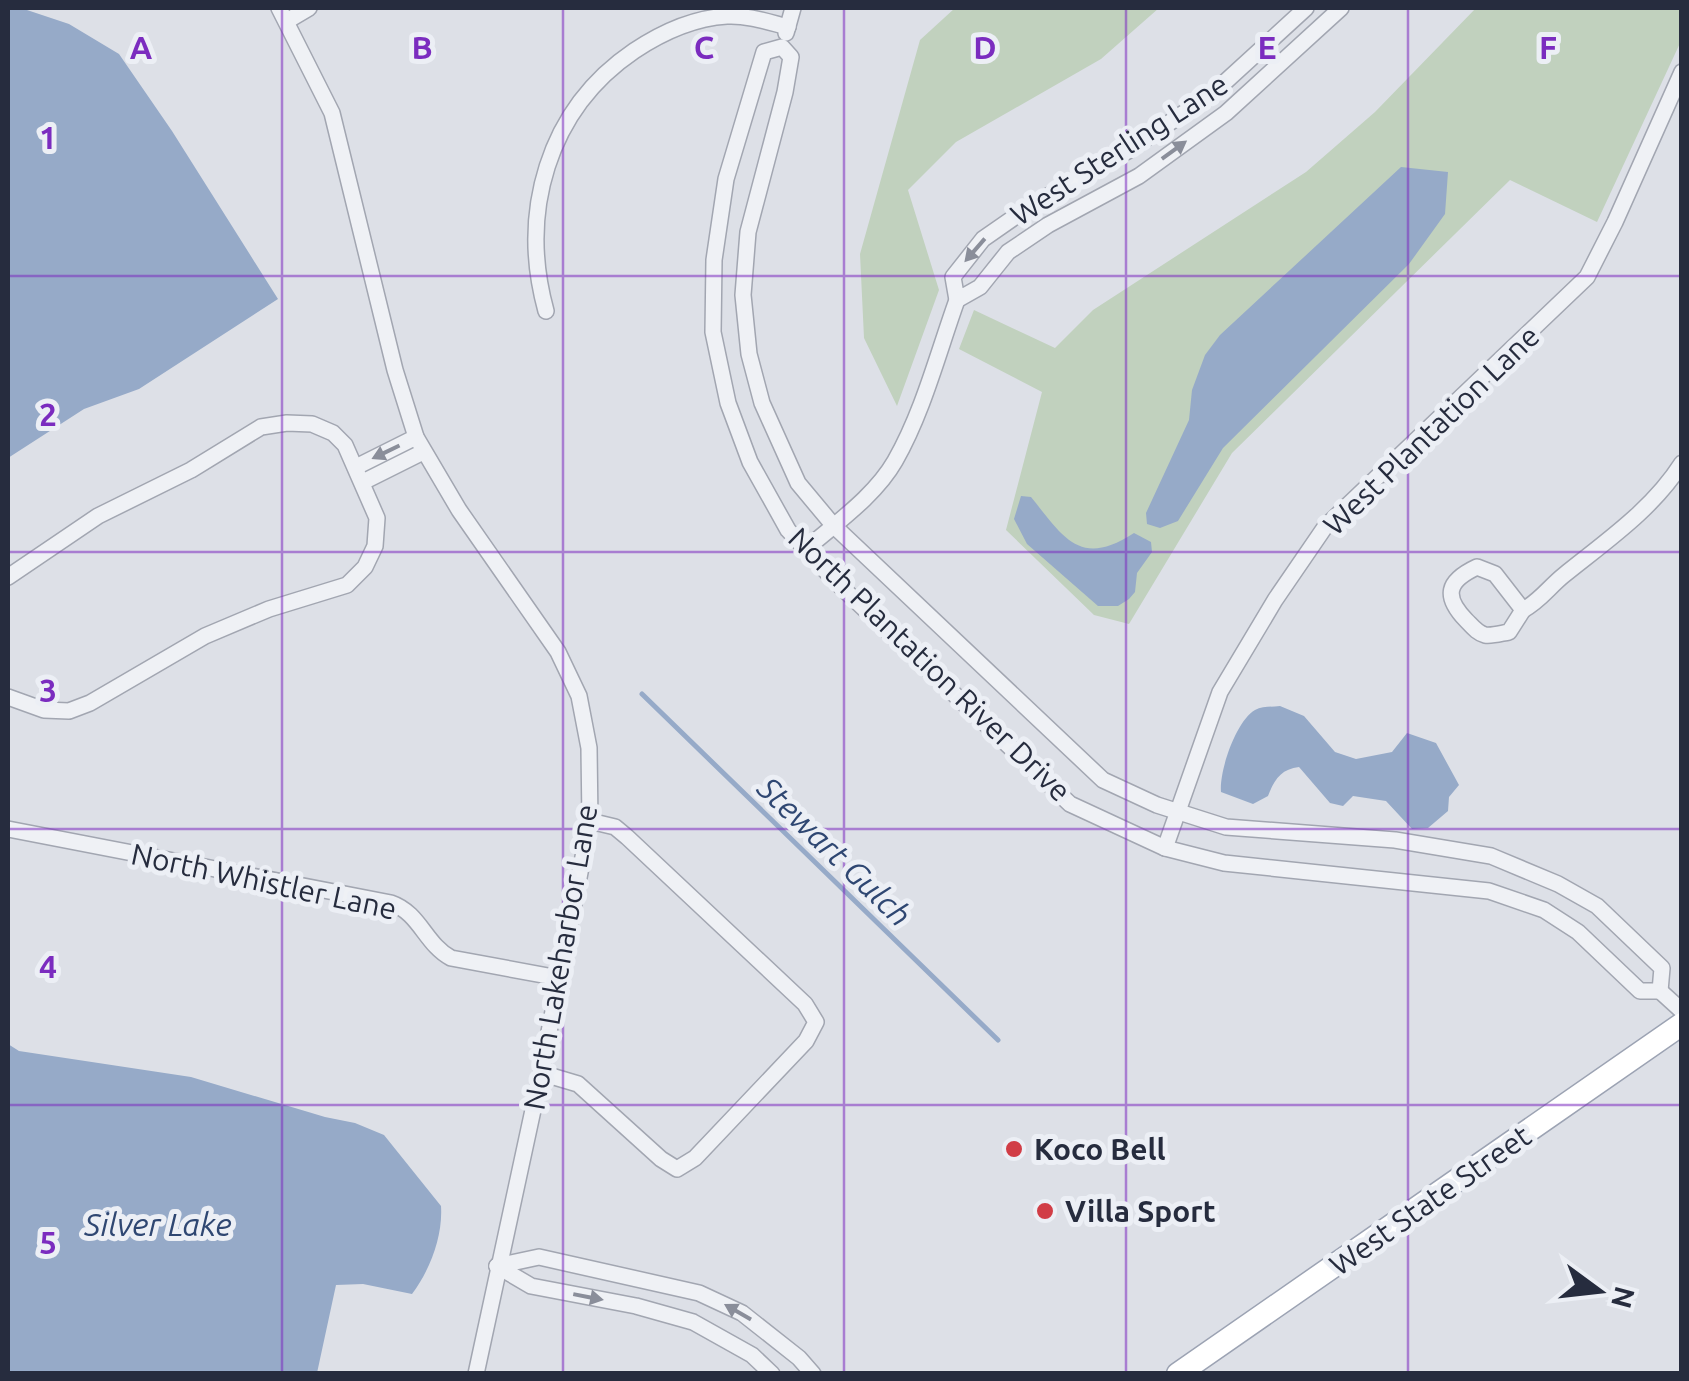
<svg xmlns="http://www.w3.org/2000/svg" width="1689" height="1381" font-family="Ubuntu,sans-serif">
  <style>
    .green { fill: #c1d1be }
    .water { fill: #96aac8 }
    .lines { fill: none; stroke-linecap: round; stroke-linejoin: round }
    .stream { stroke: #96aac8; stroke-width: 5 }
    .street-casing { stroke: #a2a6b1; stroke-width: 18 }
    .primary-casing { stroke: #9ca3b3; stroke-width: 25 }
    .street { stroke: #eff1f5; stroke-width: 15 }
    .primary { stroke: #fff; stroke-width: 22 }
    .oneway { fill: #8a8e9a }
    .grid { fill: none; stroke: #7b2cbf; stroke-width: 2.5; stroke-opacity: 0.55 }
    .poi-dot { fill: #d13d46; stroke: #eceff5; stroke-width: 4 }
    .labels { text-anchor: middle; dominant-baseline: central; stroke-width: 10; stroke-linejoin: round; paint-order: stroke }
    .street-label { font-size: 30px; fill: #262c3e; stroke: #eceff5 }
    .poi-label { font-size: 30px; font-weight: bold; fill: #262c3e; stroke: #eceff5; text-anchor: start }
    .water-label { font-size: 32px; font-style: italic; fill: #2f4772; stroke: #eceff5 }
    .grid-label { font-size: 32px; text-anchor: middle; font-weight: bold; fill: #7b2cbf; stroke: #eceff5; stroke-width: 10; stroke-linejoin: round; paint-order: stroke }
  </style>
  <rect width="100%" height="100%" fill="#dde0e7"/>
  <!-- green -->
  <g class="green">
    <polygon points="955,8 1159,8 1101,59 956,142 908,190 939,290 897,406 864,338 860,254 920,40"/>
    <polygon points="1476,8 1681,8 1681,41 1597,222 1510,180 1232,453 1129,624 1094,615 1006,530 1042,392 959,349 974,310 1055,348 1093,310 1306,172 1375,112"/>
  </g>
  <!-- water -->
  <g class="water">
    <polygon points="8,8 21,8 69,24 119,54 172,131 278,299 139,389 84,409 8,458"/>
    <polygon points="1401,167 1448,172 1445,214 1409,264 1223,448 1178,521 1160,528 1147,524 1146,513 1189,420 1192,390 1205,355 1220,335"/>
    <path d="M1021,496l10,1c33,41 49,71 103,36l17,9 1,10 -15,21 -2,19 -6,7 -11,7h-20l-71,-62 -13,-25z"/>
    <path d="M1280,706l24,10 31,36 21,7 36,-7 15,-19 29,10 23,42 -10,12 -1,14 -20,17 -16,1 -26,-28 -33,-5 -10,10 -13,-3 -31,-36c-18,2 -25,13 -31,29l-15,8 -32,-12c-2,-21 15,-71 34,-82 7,-4 16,-3 25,-4z"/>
    <path d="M8,1044l11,7 172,26 134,40 30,6 29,12 57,71c2,30 -11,64 -29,88l-49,-10 -27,1 -19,88h-309z"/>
  </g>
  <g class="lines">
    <!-- stream -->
    <polyline class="stream" points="642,694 998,1040"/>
    <defs>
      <g id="street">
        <polyline points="279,8 332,113 395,370 416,437 459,510 558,652 579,696 589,748 590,821 541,1073 476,1374"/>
        <polyline points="1306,8 1212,94 1126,152 1032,205 983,239 953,277 957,300 980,287 1008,252 1048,225 1139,176 1226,113 1341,8"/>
        <polyline points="287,21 309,8"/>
        <polyline points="786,33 793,8"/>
        <polygon points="782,47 791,57 785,92 748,232 743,295 749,354 762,403 798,483 833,525 1103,780 1157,805 1226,827 1395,840 1491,856 1558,884 1597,906 1662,968 1660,991 1640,991 1578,932 1544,910 1489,891 1224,863 1165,848 1070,804 835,581 788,530 750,462 728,403 713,332 714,260 726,179 764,52"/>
        <path d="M546,311c-27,-98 1,-201 88,-260 27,-18 60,-33 93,-35 21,-1 41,6 61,11"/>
        <polyline points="356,467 416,437"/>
        <polyline points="363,482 423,452"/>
        <path d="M806,549c30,-26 69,-53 89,-88 28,-49 43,-108 62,-161"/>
        <path d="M1477,567l18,7 28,36 -14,22c-7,1 -16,4 -24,3 -8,-2 -13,-9 -19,-15 -23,-24 -19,-39 11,-53z"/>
        <polyline points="8,577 98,516 191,470 261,427 287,423 312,424 333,433 345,445 377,518 375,546 365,567 347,585 269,609 205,636 90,703 69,711 44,710 8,697"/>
        <path d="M1523,610c17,-9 26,-23 41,-35 42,-34 88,-65 118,-112"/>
        <path d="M8,829l383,74c29,10 34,41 60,55l108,20"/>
        <polyline points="1165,848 1220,692 1275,600 1325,527 1587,277 1615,222 1682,72"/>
        <polyline points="1660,991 1682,1011"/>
        <polyline points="541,1073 578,1084 661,1159 677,1169 695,1158 806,1041 816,1022 805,1004 627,837 615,827 590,821"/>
        <polyline points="497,1266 539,1257 699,1293 742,1313 799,1358 813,1374"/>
        <polyline points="497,1266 531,1286 636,1306 693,1322 752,1355 772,1374"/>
      </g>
      <polyline id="primary" points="1178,1374 1682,1024"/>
    </defs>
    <!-- street casing -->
    <use href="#street" class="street-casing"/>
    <!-- primary casing -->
    <use href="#primary" class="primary-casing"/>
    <!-- street -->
    <use href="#street" class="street"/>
    <!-- primary -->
    <use href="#primary" class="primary"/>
  </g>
  <!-- one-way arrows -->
  <defs><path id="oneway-solid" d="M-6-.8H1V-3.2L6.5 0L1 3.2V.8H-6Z" transform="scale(2.5)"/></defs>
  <g class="oneway">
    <use href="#oneway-solid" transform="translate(1174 150) rotate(-36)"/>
    <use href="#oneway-solid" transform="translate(975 250) rotate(131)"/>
    <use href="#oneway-solid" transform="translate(386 452) rotate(154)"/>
    <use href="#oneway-solid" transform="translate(588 1297) rotate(11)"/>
    <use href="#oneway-solid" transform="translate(738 1312) rotate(-150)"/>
  </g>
  <!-- grid -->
  <path class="grid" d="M282,8v1366M563,8v1366M844,8v1366M1126,8v1366M1408,8v1366M8,276h1674M8,552h1674M8,829h1674M8,1105h1674"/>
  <!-- markers -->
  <g class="poi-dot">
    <circle cx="1014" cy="1149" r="10"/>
    <circle cx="1045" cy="1211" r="10"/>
  </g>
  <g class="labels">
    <!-- street labels -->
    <g class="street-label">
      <text transform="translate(1119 149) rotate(-33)">West Sterling Lane</text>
      <text transform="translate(1431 430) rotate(-44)">West Plantation Lane</text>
      <text transform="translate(930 664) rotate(44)">North Plantation River Drive</text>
      <text transform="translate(264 881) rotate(12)">North Whistler Lane</text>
      <text transform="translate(560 957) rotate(-80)">North Lakeharbor Lane</text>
      <text transform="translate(1430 1200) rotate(-35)">West State Street</text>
    </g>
    <!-- poi labels -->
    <g class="poi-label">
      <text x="1034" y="1149">Koco Bell</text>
      <text x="1065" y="1211">Villa Sport</text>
    </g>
    <!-- water labels -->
    <g class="water-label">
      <text transform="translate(835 851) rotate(44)">Stewart Gulch</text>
      <text x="158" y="1224">Silver Lake</text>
    </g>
  </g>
  <g class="grid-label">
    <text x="141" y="59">A</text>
    <text x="422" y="59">B</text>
    <text x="704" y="59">C</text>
    <text x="985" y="59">D</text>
    <text x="1267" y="59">E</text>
    <text x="1548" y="59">F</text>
    <text x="48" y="149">1</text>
    <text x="48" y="426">2</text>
    <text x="48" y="702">3</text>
    <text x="48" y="978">4</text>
    <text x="48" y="1254">5</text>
  </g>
  <!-- border -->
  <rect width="1689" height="1381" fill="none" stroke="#262c3e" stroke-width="20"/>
  <!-- north arrow -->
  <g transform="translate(1599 1291) rotate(105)" stroke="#eceff5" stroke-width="8" paint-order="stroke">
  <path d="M0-8L18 38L0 25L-18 38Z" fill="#262c3e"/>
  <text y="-15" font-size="28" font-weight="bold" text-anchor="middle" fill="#262c3e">N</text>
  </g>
</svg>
